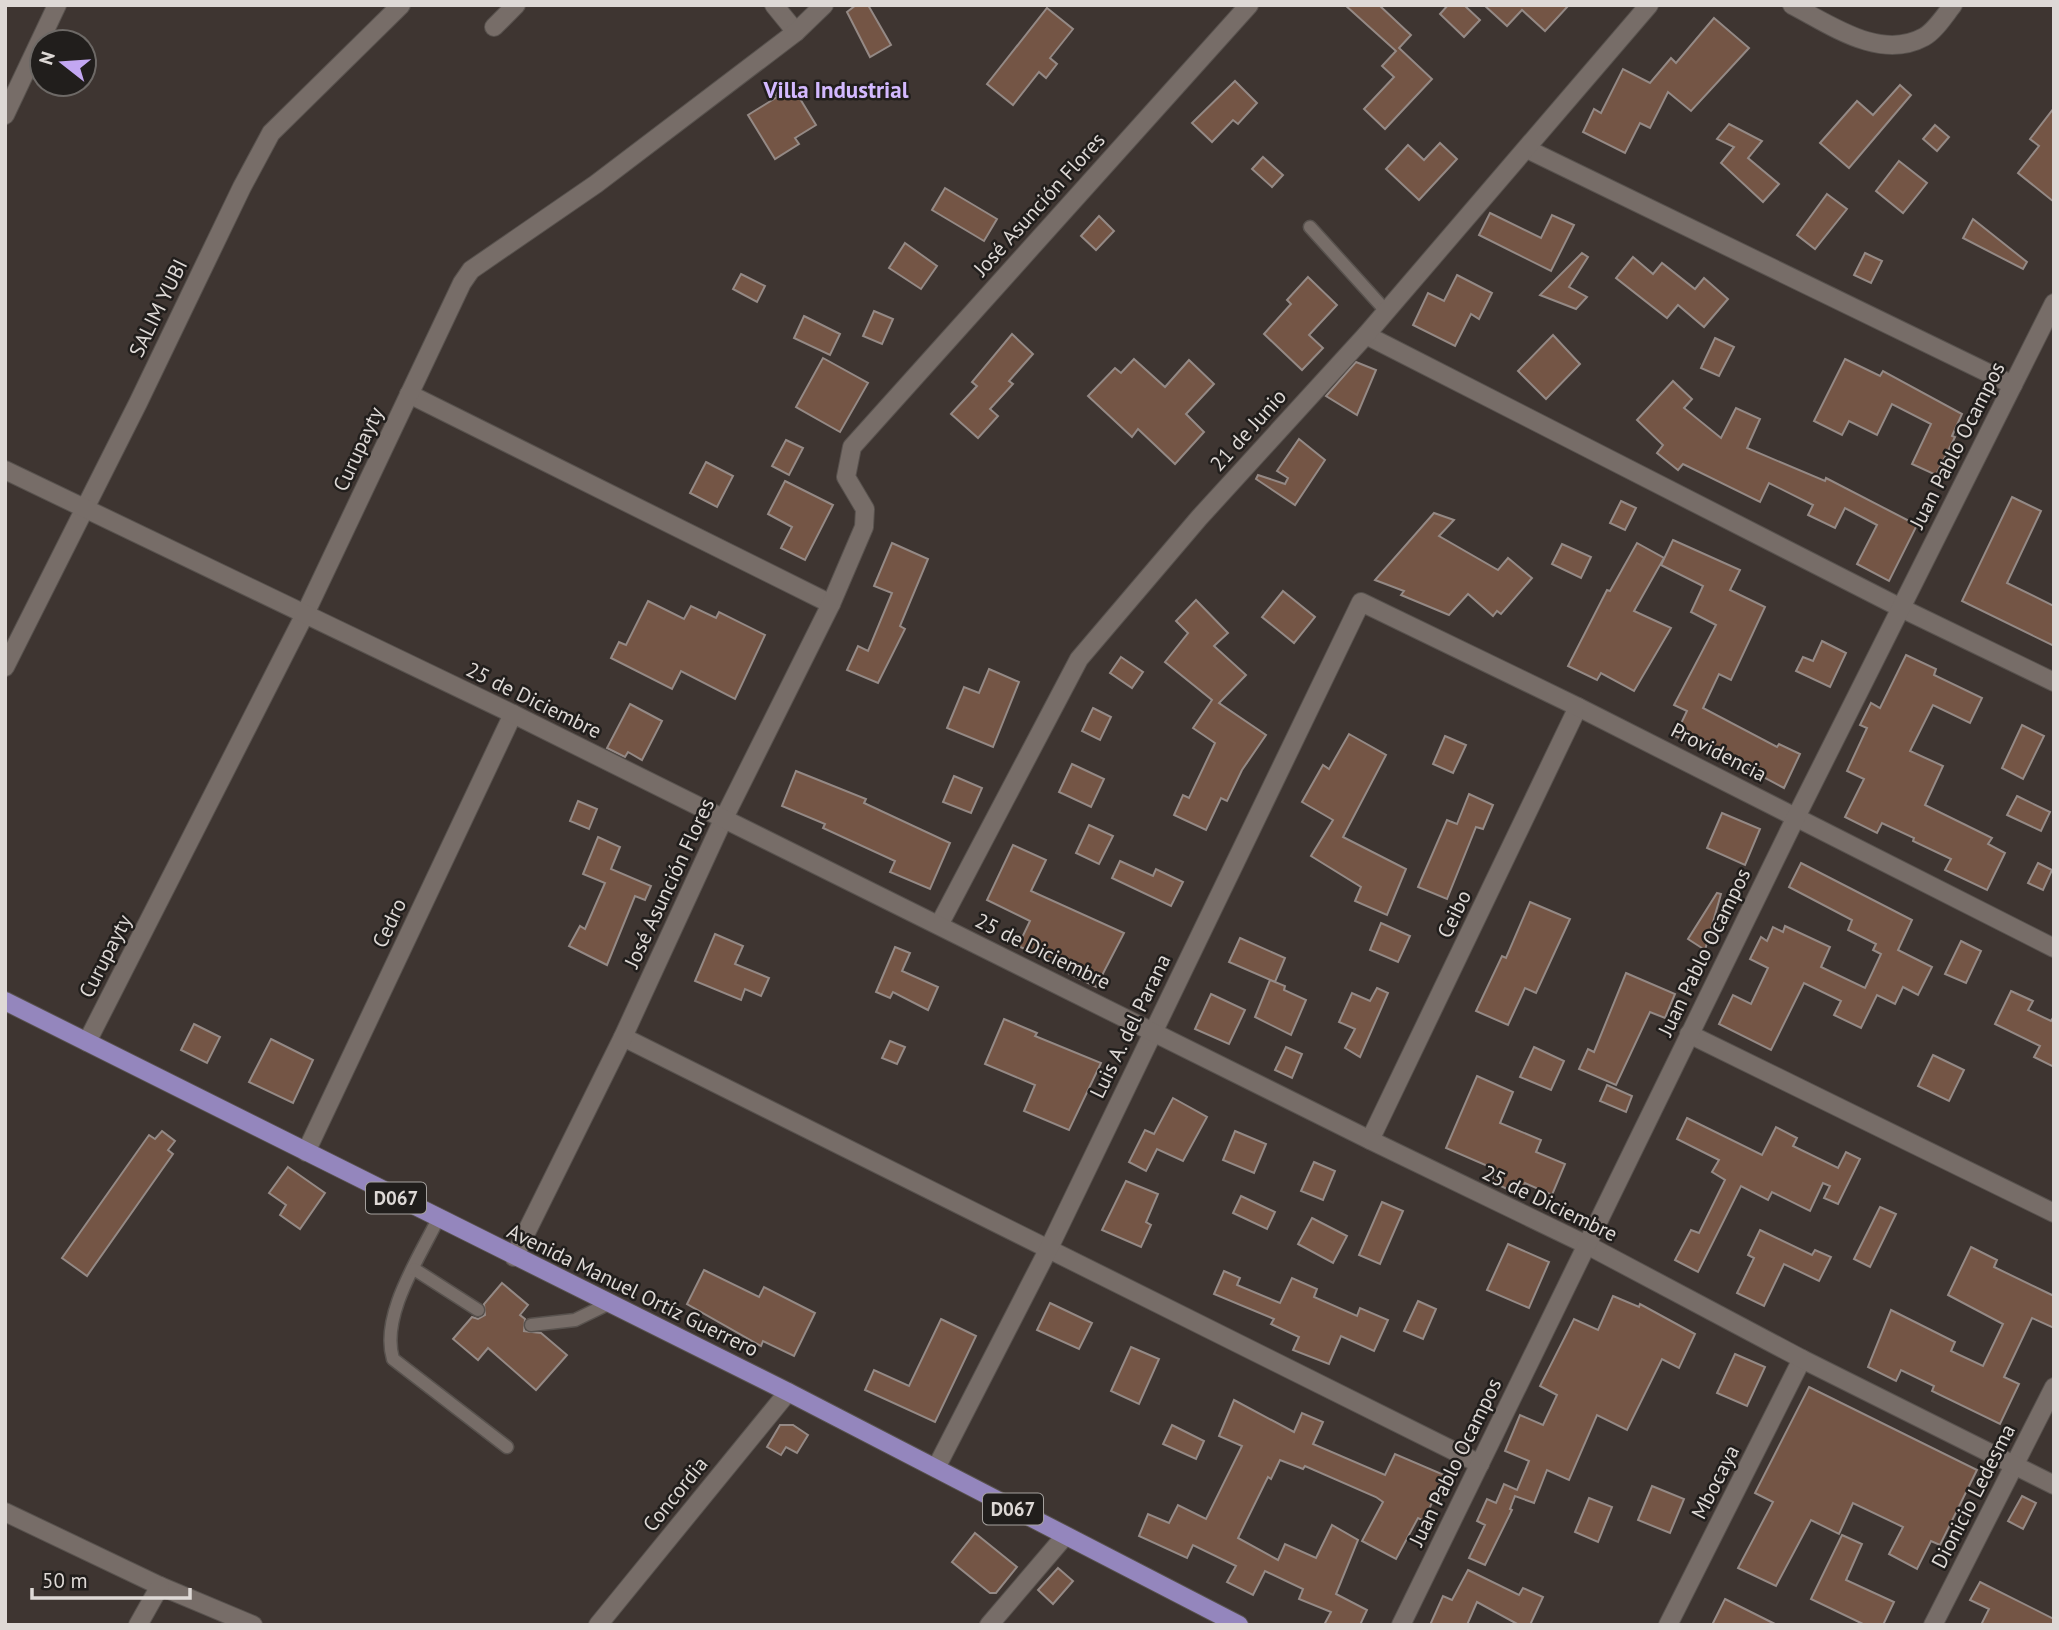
<svg xmlns="http://www.w3.org/2000/svg" width="2059" height="1630" font-family="'PT Sans',sans-serif">
  <style>
    .building { fill: #745545; stroke: #948985; stroke-width: 2 }
    .lines { fill: none; stroke-linecap: round; stroke-linejoin: round }
    .service-casing { stroke: #58524e; stroke-width: 15 }
    .minor-casing { stroke: #58524e; stroke-width: 20 }
    .tertiary-casing { stroke: #58524e; stroke-width: 20 }
    .primary-casing { stroke: #58524e; stroke-width: 20 }
    .service { stroke: #776d68; stroke-width: 12 }
    .minor { stroke: #776d68; stroke-width: 18 }
    .tertiary { stroke: #776d68; stroke-width: 18 }
    .primary { stroke: #9486bd; stroke-width: 18 }
    .labels { text-anchor: middle; dominant-baseline: central; stroke-width: 5; stroke-linejoin: round; paint-order: stroke }
    .shield { fill: #211e1c; stroke: #a5a19e; stroke-width: 2 }
    .shield-label { font-size: 19px; font-weight: bold; fill: #ded9d6 }
    .street-label { font-size: 21px; fill: #ded9d6; stroke: #211e1c }
    .neighbourhood-label { font-size: 23px; font-weight: bold; fill: #d3b9ff; stroke: #211e1c }
  </style>
  <rect width="100%" height="100%" fill="#3e3531"/>
  <!-- building -->
  <g class="building">
    <polygon points="856,5 868,5 891,45 870,57 847,12"/>
    <polygon points="1345,5 1379,5 1411,35 1399,48 1432,79 1385,129 1364,109 1394,77 1382,66 1396,51"/>
    <polygon points="1448,5 1464,5 1480,20 1464,37 1440,14"/>
    <polygon points="1484,5 1569,5 1545,31 1522,10 1507,26"/>
    <polygon points="1047,8 1073,29 1050,58 1057,64 1046,78 1039,72 1013,105 987,84"/>
    <polygon points="1714,18 1749,48 1691,111 1668,92 1650,128 1640,123 1625,153 1583,132 1594,109 1601,113 1623,69 1650,83 1671,58 1676,63"/>
    <polygon points="1235,81 1257,103 1238,124 1233,120 1212,142 1192,123"/>
    <polygon points="791,84 816,125 795,138 799,144 775,159 748,115 777,97 775,94"/>
    <polygon points="1900,85 1911,95 1849,168 1820,143 1857,101 1873,115"/>
    <polygon points="2054,108 2054,202 2018,173 2039,146 2030,139"/>
    <polygon points="1729,124 1762,141 1748,158 1779,184 1763,202 1721,163 1734,147 1717,139"/>
    <polygon points="1935,125 1949,137 1937,151 1923,139"/>
    <polygon points="1440,143 1457,159 1419,200 1386,169 1408,145 1424,160"/>
    <polygon points="1263,157 1283,175 1272,187 1252,169"/>
    <polygon points="1899,161 1927,183 1903,213 1876,191"/>
    <polygon points="945,188 997,219 984,241 932,210"/>
    <polygon points="1827,194 1847,209 1815,249 1797,235"/>
    <polygon points="1490,213 1541,238 1552,215 1574,225 1551,271 1479,235"/>
    <polygon points="1099,216 1114,231 1096,250 1081,236"/>
    <polygon points="1973,219 2027,262 2023,269 1963,238"/>
    <polygon points="905,243 937,266 921,289 889,268"/>
    <polygon points="1582,253 1588,257 1569,287 1587,297 1576,309 1540,295"/>
    <polygon points="1865,253 1882,261 1871,283 1854,275"/>
    <polygon points="1633,257 1653,274 1662,263 1695,289 1704,278 1728,299 1704,327 1678,305 1667,318 1616,278"/>
    <polygon points="741,274 765,286 757,302 733,289"/>
    <polygon points="1457,275 1492,293 1479,319 1471,314 1455,346 1413,325 1428,293 1444,301"/>
    <polygon points="1308,277 1337,305 1309,335 1323,348 1302,370 1264,334 1291,304 1287,300"/>
    <polygon points="874,311 893,319 882,344 863,336"/>
    <polygon points="804,316 840,334 830,355 794,338"/>
    <polygon points="1012,334 1033,354 1009,381 1013,384 990,409 998,416 978,438 951,414 977,386 972,382"/>
    <polygon points="1553,335 1580,364 1546,399 1518,371"/>
    <polygon points="1715,338 1734,347 1719,376 1701,368"/>
    <polygon points="823,358 868,383 840,432 796,407"/>
    <polygon points="1134,359 1165,387 1189,360 1214,384 1186,414 1204,432 1175,464 1138,429 1132,437 1088,396 1115,368 1121,373"/>
    <polygon points="1845,359 1880,376 1883,371 1962,414 1952,436 1955,437 1936,475 1912,464 1931,424 1892,404 1877,435 1849,421 1842,435 1814,421"/>
    <polygon points="1356,362 1376,370 1357,415 1326,396"/>
    <polygon points="1673,381 1692,399 1684,408 1721,438 1736,408 1760,419 1747,448 1825,481 1826,478 1917,525 1889,581 1857,564 1877,525 1845,508 1835,528 1808,515 1813,505 1769,483 1760,502 1683,464 1678,470 1657,453 1663,445 1637,420"/>
    <polygon points="1299,439 1325,460 1295,505 1256,479 1258,475 1285,484 1288,478 1277,471"/>
    <polygon points="786,440 803,448 789,475 772,466"/>
    <polygon points="706,462 733,476 717,507 690,493"/>
    <polygon points="785,481 833,505 805,560 781,548 792,527 768,514"/>
    <polygon points="2012,497 2041,511 2007,583 2054,606 2054,646 1962,601"/>
    <polygon points="1621,501 1636,508 1625,530 1610,523"/>
    <polygon points="1434,513 1454,520 1439,536 1498,570 1508,558 1532,578 1501,614 1497,611 1493,616 1468,594 1449,615 1401,595 1404,591 1375,580"/>
    <polygon points="1673,540 1740,570 1730,590 1765,607 1731,680 1719,674 1703,708 1777,747 1779,744 1800,754 1784,788 1692,739 1690,743 1675,736 1687,711 1674,705 1716,625 1691,612 1703,586 1661,565"/>
    <polygon points="892,543 928,559 900,626 905,629 878,683 847,670 858,646 868,651 892,593 874,586"/>
    <polygon points="1637,543 1664,558 1634,611 1671,628 1634,691 1601,673 1597,680 1568,666 1607,590 1610,591"/>
    <polygon points="1562,544 1591,557 1581,578 1552,564"/>
    <polygon points="1283,591 1315,617 1294,643 1262,617"/>
    <polygon points="1196,600 1228,633 1214,646 1246,675 1219,703 1266,735 1242,770 1227,801 1221,798 1206,830 1174,815 1183,795 1189,798 1215,743 1193,728 1212,700 1165,662 1188,633 1176,621"/>
    <polygon points="648,601 684,619 691,606 716,618 719,612 765,635 735,699 681,671 672,689 611,658 619,642 626,645"/>
    <polygon points="1822,641 1846,653 1830,687 1796,671 1803,657 1813,661"/>
    <polygon points="1906,655 1936,669 1934,675 1982,698 1970,723 1933,705 1910,751 1943,766 1925,805 1992,838 1988,844 2005,853 1987,890 1945,870 1951,859 1913,841 1914,838 1882,823 1877,833 1845,817 1864,779 1847,771 1867,728 1860,725 1871,703 1880,708"/>
    <polygon points="1121,657 1143,672 1132,688 1110,673"/>
    <polygon points="989,669 1019,682 993,747 947,728 964,687 979,693"/>
    <polygon points="630,704 662,721 642,760 628,752 625,757 607,748"/>
    <polygon points="1093,708 1111,717 1100,740 1082,731"/>
    <polygon points="2022,725 2044,736 2023,779 2002,768"/>
    <polygon points="1349,734 1386,755 1343,837 1406,869 1387,915 1355,901 1361,887 1311,856 1333,820 1302,802 1323,765 1329,769"/>
    <polygon points="1445,736 1466,745 1453,773 1433,764"/>
    <polygon points="1072,764 1104,779 1091,807 1059,792"/>
    <polygon points="796,771 866,799 864,803 950,843 930,889 890,872 895,861 823,828 825,824 782,806"/>
    <polygon points="954,776 982,788 971,813 943,802"/>
    <polygon points="1469,794 1493,805 1483,829 1476,827 1447,899 1418,887 1447,820 1457,824"/>
    <polygon points="2017,796 2050,812 2041,831 2007,815"/>
    <polygon points="578,801 597,809 589,829 570,821"/>
    <polygon points="1722,813 1760,829 1745,865 1707,848"/>
    <polygon points="1089,825 1113,836 1099,864 1076,853"/>
    <polygon points="598,837 620,847 611,869 651,886 645,900 635,896 607,965 569,946 580,926 585,929 605,883 583,874"/>
    <polygon points="1013,845 1046,860 1031,891 1124,933 1096,987 1068,973 1070,969 1018,946 1030,921 987,900"/>
    <polygon points="1120,861 1153,876 1156,869 1183,882 1171,906 1112,878"/>
    <polygon points="1801,863 1912,920 1898,950 1932,967 1918,995 1903,987 1895,1004 1877,995 1861,1028 1834,1015 1841,1001 1804,983 1771,1050 1719,1024 1733,995 1751,1004 1768,968 1750,959 1761,937 1767,941 1773,927 1783,932 1785,926 1830,947 1821,967 1865,988 1881,954 1873,950 1876,944 1848,930 1852,920 1789,887"/>
    <polygon points="2038,863 2052,870 2043,890 2028,883"/>
    <polygon points="1717,893 1721,894 1705,950 1688,939"/>
    <polygon points="1530,902 1570,919 1536,993 1525,988 1508,1025 1476,1011 1502,956 1506,958"/>
    <polygon points="1381,923 1410,936 1398,962 1370,950"/>
    <polygon points="715,934 743,946 735,964 769,978 761,996 745,989 741,1000 695,981"/>
    <polygon points="1240,938 1285,958 1275,982 1229,962"/>
    <polygon points="1961,941 1981,951 1966,983 1945,974"/>
    <polygon points="895,947 910,953 902,971 938,987 928,1010 893,992 890,998 876,992"/>
    <polygon points="1626,973 1675,994 1665,1018 1650,1012 1616,1085 1579,1069 1588,1049 1594,1052"/>
    <polygon points="1270,980 1285,986 1284,990 1306,1000 1291,1035 1255,1017"/>
    <polygon points="1377,988 1388,993 1360,1057 1345,1048 1355,1029 1339,1022 1352,993 1370,1001"/>
    <polygon points="2011,991 2033,1001 2028,1010 2051,1021 2054,1016 2054,1067 2034,1057 2040,1046 1995,1024"/>
    <polygon points="1211,994 1245,1010 1229,1044 1195,1029"/>
    <polygon points="1004,1019 1037,1033 1035,1036 1101,1063 1069,1130 1024,1111 1035,1085 985,1064"/>
    <polygon points="194,1024 220,1037 207,1063 181,1050"/>
    <polygon points="271,1039 313,1060 293,1103 249,1082"/>
    <polygon points="890,1041 905,1047 897,1064 882,1058"/>
    <polygon points="1286,1047 1302,1054 1292,1078 1275,1070"/>
    <polygon points="1534,1047 1564,1061 1551,1090 1520,1077"/>
    <polygon points="1933,1055 1964,1070 1949,1101 1918,1086"/>
    <polygon points="1477,1076 1513,1092 1500,1123 1541,1140 1536,1152 1565,1164 1552,1195 1525,1183 1520,1195 1492,1182 1497,1170 1446,1148"/>
    <polygon points="1607,1085 1632,1096 1626,1112 1600,1101"/>
    <polygon points="1173,1098 1207,1117 1183,1161 1157,1149 1146,1171 1129,1162 1145,1130 1154,1134"/>
    <polygon points="1687,1118 1762,1155 1776,1127 1797,1138 1793,1146 1838,1168 1846,1152 1860,1159 1838,1204 1824,1198 1830,1186 1823,1183 1810,1211 1772,1192 1768,1200 1741,1186 1698,1272 1675,1260 1691,1230 1699,1233 1725,1180 1712,1172 1719,1160 1677,1139"/>
    <polygon points="162,1131 175,1141 168,1150 173,1154 87,1276 62,1258 149,1135 155,1139"/>
    <polygon points="1235,1131 1266,1144 1254,1173 1223,1160"/>
    <polygon points="1314,1162 1335,1171 1323,1200 1301,1191"/>
    <polygon points="288,1167 325,1193 300,1229 280,1215 286,1205 269,1193"/>
    <polygon points="1126,1181 1158,1194 1146,1222 1151,1225 1141,1247 1102,1230"/>
    <polygon points="1241,1196 1275,1212 1267,1229 1233,1213"/>
    <polygon points="1382,1202 1403,1211 1380,1264 1359,1255"/>
    <polygon points="1880,1207 1896,1214 1870,1267 1854,1259"/>
    <polygon points="1312,1218 1347,1236 1333,1263 1298,1244"/>
    <polygon points="1760,1230 1812,1255 1815,1250 1831,1257 1819,1281 1784,1264 1764,1306 1737,1293 1754,1258 1748,1255"/>
    <polygon points="1508,1244 1549,1262 1529,1308 1487,1290"/>
    <polygon points="1971,1247 1997,1260 1994,1267 2054,1296 2054,1328 2032,1318 2004,1377 2019,1384 2000,1424 1932,1391 1934,1386 1901,1370 1896,1381 1868,1367 1891,1310 1955,1342 1951,1351 1983,1366 2003,1324 1948,1295"/>
    <polygon points="704,1270 759,1297 764,1287 815,1313 794,1356 763,1341 761,1346 687,1304"/>
    <polygon points="1224,1271 1240,1278 1237,1285 1280,1303 1292,1278 1317,1289 1314,1297 1357,1316 1360,1308 1388,1320 1374,1351 1341,1336 1329,1364 1293,1350 1299,1337 1271,1324 1274,1319 1214,1294"/>
    <polygon points="502,1283 528,1305 520,1315 525,1319 524,1331 541,1333 567,1355 536,1390 488,1348 478,1360 453,1339 472,1317 478,1319 485,1315 484,1304"/>
    <polygon points="1613,1296 1639,1307 1640,1304 1695,1334 1679,1368 1662,1359 1627,1430 1597,1415 1569,1480 1547,1470 1534,1503 1515,1496 1510,1509 1512,1510 1485,1565 1469,1558 1485,1525 1477,1521 1487,1499 1496,1503 1504,1484 1517,1490 1529,1461 1505,1451 1520,1415 1543,1425 1557,1395 1540,1386 1574,1319 1598,1330"/>
    <polygon points="1418,1301 1436,1309 1423,1339 1404,1331"/>
    <polygon points="1050,1303 1092,1323 1079,1349 1037,1330"/>
    <polygon points="941,1319 976,1336 935,1422 865,1390 874,1370 909,1386"/>
    <polygon points="1131,1347 1159,1359 1139,1404 1111,1391"/>
    <polygon points="1735,1354 1765,1367 1747,1406 1717,1393"/>
    <polygon points="1809,1387 1977,1470 1940,1545 1931,1541 1917,1569 1889,1554 1903,1527 1853,1503 1839,1534 1811,1520 1776,1586 1738,1568 1773,1502 1755,1493"/>
    <polygon points="1234,1400 1294,1432 1302,1413 1323,1422 1313,1444 1385,1475 1395,1454 1444,1475 1424,1521 1418,1518 1396,1559 1362,1541 1383,1502 1376,1497 1305,1466 1303,1469 1280,1460 1271,1479 1268,1477 1238,1538 1278,1560 1285,1544 1316,1558 1332,1525 1358,1540 1336,1594 1367,1610 1360,1625 1324,1625 1331,1612 1299,1599 1303,1589 1265,1571 1253,1595 1227,1582 1236,1566 1193,1545 1187,1558 1139,1536 1148,1514 1169,1523 1178,1505 1206,1519 1242,1446 1219,1436"/>
    <polygon points="780,1425 793,1425 808,1435 797,1453 786,1447 781,1455 767,1447"/>
    <polygon points="1172,1425 1204,1441 1196,1459 1163,1444"/>
    <polygon points="1652,1486 1684,1499 1670,1533 1638,1520"/>
    <polygon points="2022,1496 2036,1503 2023,1529 2008,1521"/>
    <polygon points="1589,1498 1612,1507 1598,1542 1575,1532"/>
    <polygon points="975,1533 1017,1567 996,1593 990,1593 952,1562"/>
    <polygon points="1842,1535 1862,1544 1846,1580 1894,1602 1883,1625 1865,1625 1811,1599"/>
    <polygon points="1058,1568 1073,1581 1053,1604 1038,1590"/>
    <polygon points="1468,1570 1519,1595 1523,1588 1543,1597 1530,1625 1519,1625 1477,1602 1467,1625 1430,1625 1443,1596 1452,1600"/>
    <polygon points="1980,1582 2054,1619 2054,1625 1981,1625 1989,1609 1970,1600"/>
    <polygon points="1725,1599 1777,1625 1712,1625"/>
  </g>
  <g class="lines">
    <defs>
      <g id="service">
        <polyline points="1310,227 1386,311"/>
        <path d="M438,1219c-19,39 -58,97 -45,140l114,88"/>
        <polyline points="414,1269 478,1310"/>
        <polyline points="531,1325 575,1320 608,1304"/>
      </g>
      <g id="minor">
        <polyline points="774,5 796,32"/>
        <path d="M1792,5c39,20 88,56 132,32 11,-6 21,-22 29,-32"/>
        <polyline points="494,27 516,5"/>
        <polyline points="5,115 57,5"/>
        <polyline points="1527,149 2013,385"/>
        <polyline points="1366,335 1901,608 2054,682"/>
        <polyline points="409,394 831,604"/>
        <polyline points="5,667 138,403 242,187 271,133 401,5"/>
        <polyline points="939,925 1079,659 1199,518 1366,335 1649,5"/>
        <polyline points="1689,1034 2054,1213"/>
        <polyline points="623,1037 1480,1464"/>
        <polyline points="87,1042 305,614 462,283 471,270 596,184 796,32 824,5"/>
        <polyline points="1370,1140 1578,707"/>
        <polyline points="306,1152 513,714"/>
        <polyline points="514,1257 623,1037 723,820 831,604 864,527 865,509 846,477 852,447 1249,5"/>
        <polyline points="936,1468 1049,1248 1361,602 1578,707 2054,948"/>
        <polyline points="5,1512 160,1586 253,1625"/>
        <polyline points="138,1625 160,1586"/>
        <polyline points="989,1625 1065,1536"/>
        <polyline points="1668,1625 1802,1359"/>
        <polyline points="1933,1625 2054,1387"/>
      </g>
      <g id="tertiary">
        <polyline points="5,470 513,714 1370,1140 1587,1245 1802,1359 2054,1485"/>
        <polyline points="598,1625 788,1392"/>
        <polyline points="1401,1625 1796,817 2054,303"/>
      </g>
      <polyline id="primary" points="5,1001 788,1392 1239,1625"/>
    </defs>
    <!-- service casing -->
    <use href="#service" class="service-casing"/>
    <!-- minor casing -->
    <use href="#minor" class="minor-casing"/>
    <!-- tertiary casing -->
    <use href="#tertiary" class="tertiary-casing"/>
    <!-- primary casing -->
    <use href="#primary" class="primary-casing"/>
    <!-- service -->
    <use href="#service" class="service"/>
    <!-- minor -->
    <use href="#minor" class="minor"/>
    <!-- tertiary -->
    <use href="#tertiary" class="tertiary"/>
    <!-- primary -->
    <use href="#primary" class="primary"/>
  </g>
  <g class="labels">
    <!-- shield labels -->
    <g class="shield">
      <rect x="366" y="1182.5" width="60" height="31" rx="5"/>
      <rect x="983" y="1493.5" width="60" height="31" rx="5"/>
    </g>
    <g class="shield-label">
      <text x="396" y="1198">D067</text>
      <text x="1013" y="1509">D067</text>
    </g>
    <!-- street labels -->
    <g class="street-label">
      <text transform="translate(1039 204) rotate(-48)">José Asunción Flores</text>
      <text transform="translate(158 308) rotate(-64)">SALIM YUBI</text>
      <text transform="translate(1248 430) rotate(-48)">21 de Junio</text>
      <text transform="translate(1957 445) rotate(-63)">Juan Pablo Ocampos</text>
      <text transform="translate(358 449) rotate(-65)">Curupayty</text>
      <text transform="translate(534 700) rotate(26)">25 de Diciembre</text>
      <text transform="translate(1719 752) rotate(27)">Providencia</text>
      <text transform="translate(669 883) rotate(-65)">José Asunción Flores</text>
      <text transform="translate(1454 914) rotate(-64)">Ceibo</text>
      <text transform="translate(389 923) rotate(-65)">Cedro</text>
      <text transform="translate(1043 951) rotate(26)">25 de Diciembre</text>
      <text transform="translate(1704 952) rotate(-64)">Juan Pablo Ocampos</text>
      <text transform="translate(105 956) rotate(-63)">Curupayty</text>
      <text transform="translate(1130 1026) rotate(-64)">Luis A. del Parana</text>
      <text transform="translate(1550 1203) rotate(26)">25 de Diciembre</text>
      <text transform="translate(633 1290) rotate(26)">Avenida Manuel Ortíz Guerrero</text>
      <text transform="translate(1455 1462) rotate(-64)">Juan Pablo Ocampos</text>
      <text transform="translate(1715 1482) rotate(-63)">Mbocaya</text>
      <text transform="translate(675 1494) rotate(-51)">Concordia</text>
      <text transform="translate(1973 1496) rotate(-63)">Dionicio Ledesma</text>
    </g>
    <!-- neighbourhood labels -->
    <g class="neighbourhood-label">
      <text x="836" y="89">Villa Industrial</text>
    </g>
  </g>
  <!-- border -->
  <rect width="2059" height="1630" fill="none" stroke="#ded9d6" stroke-width="14"/>
  <!-- north arrow -->
  <g transform="translate(63 63) rotate(287)"><circle r="33" fill="#211e1c" stroke="#6d6966" stroke-width="2"/>
  <path d="M0-5L12 26L0 18L-12 26Z" fill="#c3a7f2"/>
  <text y="-10" font-size="19" font-weight="bold" text-anchor="middle" fill="#ded9d6">N</text>
  </g>
  <!-- scale -->
  <path d="M32 1588v10h158v-10" fill="none" stroke="#ded9d6" stroke-width="3.5"/>
  <text x="42" y="1588" font-size="21" fill="#ded9d6" stroke="#211e1c" stroke-width="5" paint-order="stroke">50 m</text>
</svg>
